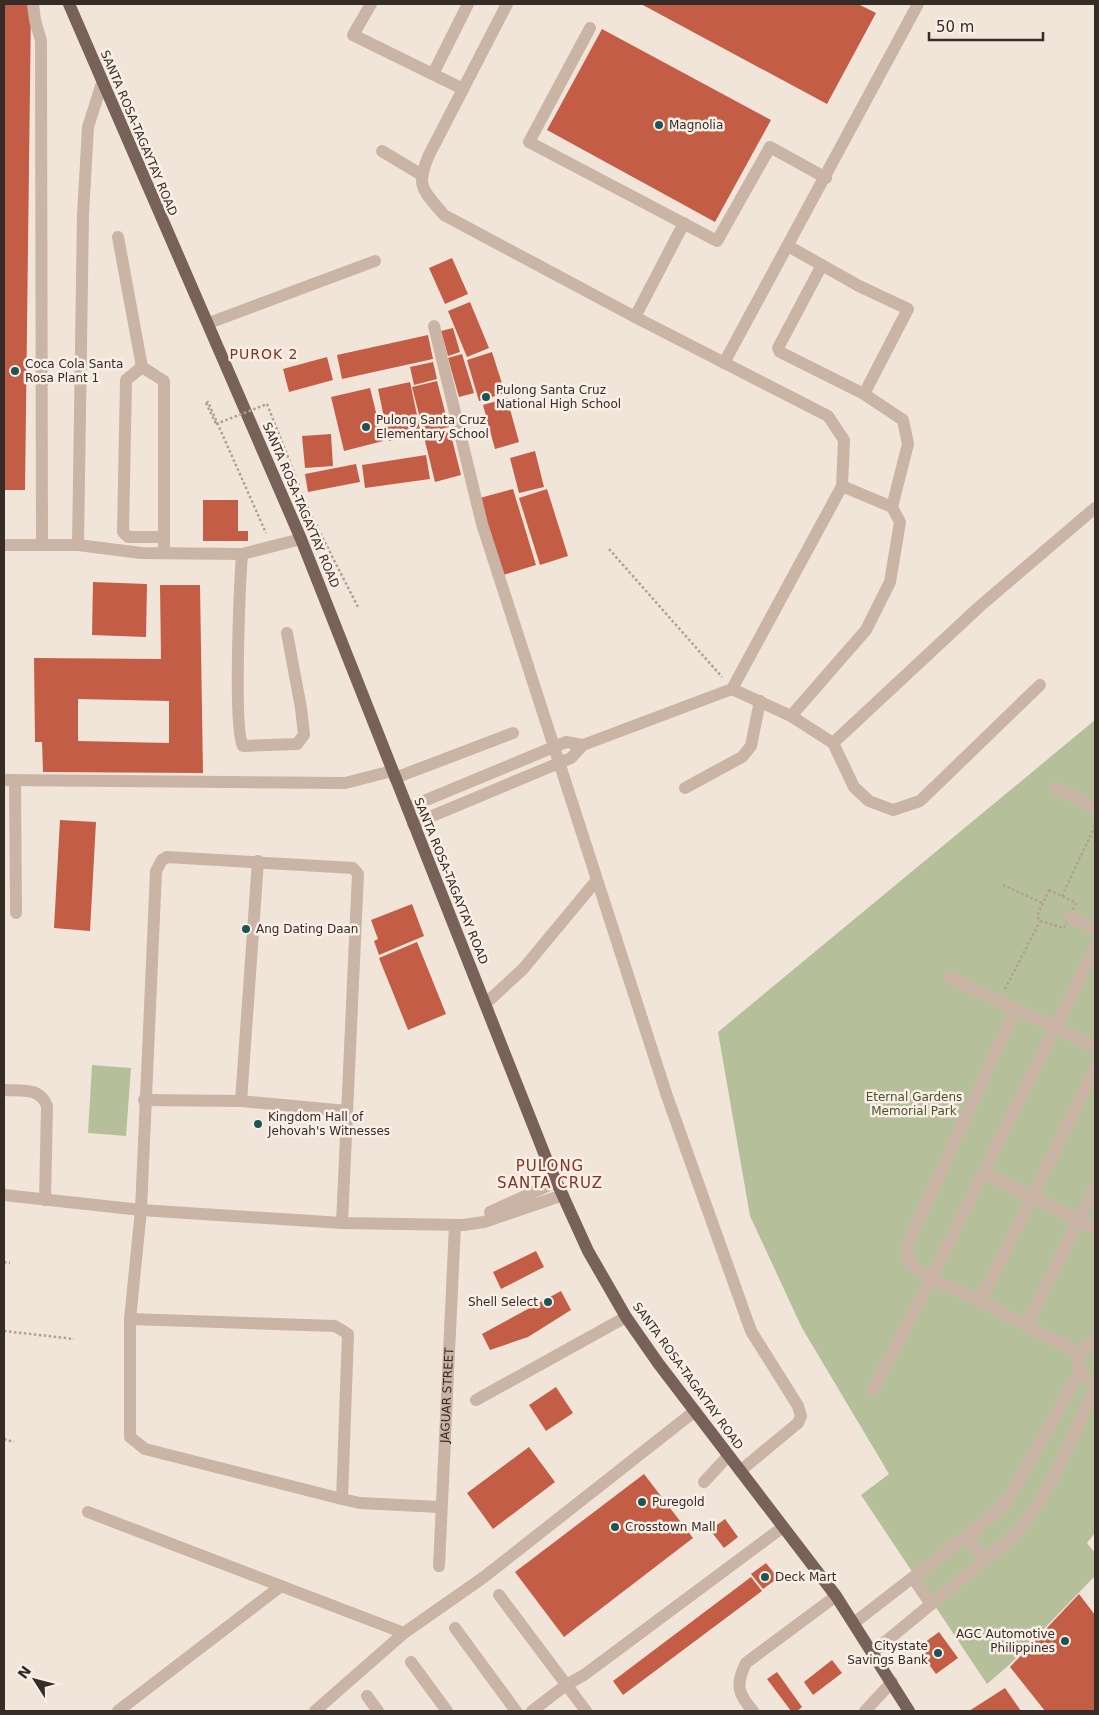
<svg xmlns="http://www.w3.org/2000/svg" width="1099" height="1715" font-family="'DejaVu Sans',sans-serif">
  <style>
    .green { fill: #b5c09a }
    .building { fill: #c45d45; fill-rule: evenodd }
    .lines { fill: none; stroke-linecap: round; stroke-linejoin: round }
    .path { stroke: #b49e91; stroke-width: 2.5; stroke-dasharray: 2.5 2.5; stroke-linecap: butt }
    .minor { stroke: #c9b4a6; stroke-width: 12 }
    .major { stroke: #776158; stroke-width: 12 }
    .path-bridge { stroke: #b49e91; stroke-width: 2.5; stroke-dasharray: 2.5 2.5; stroke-linecap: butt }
    .poi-dot { fill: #1d5556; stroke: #f9efe6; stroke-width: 2 }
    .labels { text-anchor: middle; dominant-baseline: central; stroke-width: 5; stroke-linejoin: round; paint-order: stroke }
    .poi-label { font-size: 12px; fill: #352b27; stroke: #f9efe6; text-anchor: start }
    .street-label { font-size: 12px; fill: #352b27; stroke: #f9efe6 }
    .park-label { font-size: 12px; fill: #47532b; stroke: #f9efe6 }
    .neighbourhood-label { font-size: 14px; letter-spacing: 1px; fill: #833321; stroke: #f9efe6 }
    .quarter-label { font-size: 15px; letter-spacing: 1px; fill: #833321; stroke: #f9efe6 }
  </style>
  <rect width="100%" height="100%" fill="#f1e5da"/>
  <!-- green -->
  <g class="green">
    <polygon points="1095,720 1095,1533 1087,1543 1095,1553 1095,1576 1009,1665 987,1684 861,1495 889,1474 802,1328 750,1216 718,1032"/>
    <polygon points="92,1065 131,1068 126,1136 88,1133"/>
  </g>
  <!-- building -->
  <g class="building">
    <polygon points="641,4 858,4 876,13 827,104"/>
    <polygon points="4,5 31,5 25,490 4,490"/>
    <polygon points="602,29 771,120 715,222 547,130"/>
    <polygon points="452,258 468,294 445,304 429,268"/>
    <polygon points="470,302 489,348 467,357 448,311"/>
    <polygon points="453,328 460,352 448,356 441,331"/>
    <polygon points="428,335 433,359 342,379 337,355"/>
    <polygon points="492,352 505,393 479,401 467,360"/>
    <polygon points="462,354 474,393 459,397 448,358"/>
    <polygon points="327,357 333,380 289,392 283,369"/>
    <polygon points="433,362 437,379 414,385 410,367"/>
    <polygon points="437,381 449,427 424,434 412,387"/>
    <polygon points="410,382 421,434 389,441 378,389"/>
    <polygon points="370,388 383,441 344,451 331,397"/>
    <polygon points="507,398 519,442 495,449 483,405"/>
    <polygon points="450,431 461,475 435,482 424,437"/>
    <polygon points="331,434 333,466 305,468 302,436"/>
    <polygon points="535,451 544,487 519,493 510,458"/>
    <polygon points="426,455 430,479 365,488 362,465"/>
    <polygon points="356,464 360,482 308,492 305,474"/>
    <polygon points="513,489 536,565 503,575 480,498"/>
    <polygon points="547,489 568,556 540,565 519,498"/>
    <polygon points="203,500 238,500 238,531 248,531 248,541 203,541"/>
    <polygon points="93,582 147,584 146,637 92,635"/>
    <path d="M160,585h40l3,188 -160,-1 -1,-30h-7l-1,-84 127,1zM78,699l91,2v42l-91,-2z"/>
    <polygon points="60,820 96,822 90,931 54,928"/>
    <polygon points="412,904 424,936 379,955 374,941 378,939 371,920"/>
    <polygon points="417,942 446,1014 408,1030 379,958"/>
    <polygon points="536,1251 544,1267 501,1289 493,1272"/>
    <polygon points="561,1291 571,1310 528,1337 490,1350 482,1334"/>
    <polygon points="556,1387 573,1413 546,1431 529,1405"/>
    <polygon points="529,1447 555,1482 493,1529 467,1493"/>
    <polygon points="644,1474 693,1538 564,1637 515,1572"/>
    <polygon points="725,1519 738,1537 724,1548 710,1530"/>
    <polygon points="766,1563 778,1578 763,1589 751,1574"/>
    <polygon points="751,1577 762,1591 623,1695 613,1681"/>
    <polygon points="1079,1594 1095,1615 1095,1711 1045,1711 1010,1667"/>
    <polygon points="939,1632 958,1658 936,1674 917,1648"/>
    <polygon points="832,1660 842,1673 813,1695 804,1682"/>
    <polygon points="777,1672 802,1707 797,1711 791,1711 767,1679"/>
    <polygon points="1005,1688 1021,1711 969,1711"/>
  </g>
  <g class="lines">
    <!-- path -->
    <g class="path">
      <polyline points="206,403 208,402 266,533"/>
      <polyline points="206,403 216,424"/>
      <polyline points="267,404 310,513 358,607"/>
      <polyline points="609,549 722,677"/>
      <polyline points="1003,885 1042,903"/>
      <polygon points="1049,890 1076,903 1064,928 1040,921 1037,916"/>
      <polyline points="1062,896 1095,826"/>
      <polyline points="1005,989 1040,921"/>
      <polyline points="4,1262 10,1263"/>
      <polyline points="4,1331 74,1339"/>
      <polyline points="4,1439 14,1442"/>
    </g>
    <!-- minor -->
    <g class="minor">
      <polyline points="33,4 35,20 41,41 42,543"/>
      <polyline points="371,4 353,35 463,89"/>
      <polyline points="590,28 529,142 717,241 770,147 826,178"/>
      <polyline points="433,74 468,4"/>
      <polyline points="382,151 420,174"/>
      <polyline points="118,237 142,367 164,381 164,553"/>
      <polyline points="788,246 859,286 908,309 864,394 903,420 908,444 892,507"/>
      <polyline points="822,265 778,348 780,352 864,394"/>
      <polyline points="635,317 684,223"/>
      <polyline points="209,323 375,261"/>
      <polyline points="434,326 482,524 667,1096 751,1331 798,1406 801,1416 798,1423 740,1471"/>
      <polyline points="724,363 918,4"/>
      <polyline points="142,367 126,380 123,532 128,537 163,537"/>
      <polyline points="4,545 78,545 141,553 242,554 301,539"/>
      <polyline points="78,545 83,215 88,127 102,83"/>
      <path d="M242,554c-2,27 -9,176 1,192l54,-2 7,-9 -3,-27 -14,-75"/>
      <polyline points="732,689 791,716 866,630 890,582 900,522 892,507 842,486"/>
      <polyline points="791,716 833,743 979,607 1095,508"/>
      <polyline points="833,743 854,787 869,801 893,810 920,801 1040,685"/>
      <polyline points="395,778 513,733"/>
      <polyline points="4,780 345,783 392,771"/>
      <polyline points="15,780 16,913"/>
      <polyline points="685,788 742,757 751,746 760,701"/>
      <polyline points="1056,788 1095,808"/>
      <path d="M407,808l159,-66 17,3 149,-56 110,-203 2,-46 -16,-24 -193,-99 -191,-102c-21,-25 -29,-28 -15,-60l78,-151"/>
      <polyline points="413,824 571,758 583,745"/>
      <polyline points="1069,917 1095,928"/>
      <polyline points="949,977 1095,1047"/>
      <polyline points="485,1004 523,969 596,881"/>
      <polyline points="1015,1010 908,1243 907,1257 913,1266 931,1279 980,1301 1079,1353"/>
      <path d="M4,1090c18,1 36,-3 43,16l-2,94"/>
      <polyline points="144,1100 241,1101 347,1111"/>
      <polyline points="241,1101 258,861"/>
      <polyline points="983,1172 1095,1228"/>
      <polyline points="4,1195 141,1210 342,1223 463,1225 484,1222 563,1195"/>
      <polyline points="490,1212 556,1182"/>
      <polyline points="342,1223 358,874 353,868 167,857 162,860 156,871 141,1210 130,1319 130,1437 145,1449 342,1499 360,1503 440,1507"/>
      <polyline points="980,1301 1095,1069"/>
      <polyline points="130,1319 335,1326 348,1334 342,1499"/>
      <polyline points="1026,1326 1095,1187"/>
      <path d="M1095,1342c-22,5 -23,35 0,40"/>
      <polyline points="873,1390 931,1279 1095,947"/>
      <polyline points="476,1400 626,1317"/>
      <polyline points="704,1482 728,1456"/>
      <polyline points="88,1512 404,1633"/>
      <polyline points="967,1537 984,1560"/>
      <path id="s1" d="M439,1566l16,-341"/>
      <polyline points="913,1578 931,1604"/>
      <polyline points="499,1595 586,1711"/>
      <polyline points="854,1623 997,1512 1009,1498 1080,1371"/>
      <polyline points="455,1628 516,1711"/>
      <path d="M873,1652l141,-116c37,-42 57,-98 81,-148"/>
      <polyline points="411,1662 447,1711"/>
      <polyline points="367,1696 378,1711"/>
      <polyline points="118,1711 281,1586"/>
      <polyline points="315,1711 404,1633 484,1577 695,1411"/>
      <polyline points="532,1711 566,1685 584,1675 783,1527"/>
      <path d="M753,1711c-15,-17 -18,-26 -7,-48l90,-67"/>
      <polyline points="865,1711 892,1682"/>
    </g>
    <!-- major -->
    <polyline class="major" points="69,4 301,539 548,1163 588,1251 626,1317 658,1363 836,1596 909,1711"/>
    <!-- path-bridge -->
    <polyline class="path-bridge" points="216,424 267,404"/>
  </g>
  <!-- markers -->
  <g class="poi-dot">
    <circle cx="659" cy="125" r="5"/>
    <circle cx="15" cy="371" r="5"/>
    <circle cx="486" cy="397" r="5"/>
    <circle cx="366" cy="427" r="5"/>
    <circle cx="246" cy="929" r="5"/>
    <circle cx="258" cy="1124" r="5"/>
    <circle cx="548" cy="1302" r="5"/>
    <circle cx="642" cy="1502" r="5"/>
    <circle cx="615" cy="1527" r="5"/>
    <circle cx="765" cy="1577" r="5"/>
    <circle cx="1065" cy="1641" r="5"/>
    <circle cx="938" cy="1653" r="5"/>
  </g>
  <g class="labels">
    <!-- poi labels -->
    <g class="poi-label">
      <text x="669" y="125">Magnolia</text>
      <text x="25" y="364">Coca Cola Santa<tspan x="25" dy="14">Rosa Plant 1</tspan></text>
      <text x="496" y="390">Pulong Santa Cruz<tspan x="496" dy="14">National High School</tspan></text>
      <text x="376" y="420">Pulong Santa Cruz<tspan x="376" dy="14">Elementary School</tspan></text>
      <text x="256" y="929">Ang Dating Daan</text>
      <text x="268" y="1117">Kingdom Hall of<tspan x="268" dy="14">Jehovah's Witnesses</tspan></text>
      <text x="538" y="1302" text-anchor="end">Shell Select</text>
      <text x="652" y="1502">Puregold</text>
      <text x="625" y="1527">Crosstown Mall</text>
      <text x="775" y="1577">Deck Mart</text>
      <text x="1055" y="1634" text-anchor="end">AGC Automotive<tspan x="1055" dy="14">Philippines</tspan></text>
      <text x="928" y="1646" text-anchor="end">Citystate<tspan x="928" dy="14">Savings Bank</tspan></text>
    </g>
    <!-- street labels -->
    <g class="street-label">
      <text transform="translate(139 133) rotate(67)">SANTA ROSA-TAGAYTAY ROAD</text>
      <text transform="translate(301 505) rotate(67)">SANTA ROSA-TAGAYTAY ROAD</text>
      <text transform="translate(451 881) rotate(68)">SANTA ROSA-TAGAYTAY ROAD</text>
      <text transform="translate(688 1376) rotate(54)">SANTA ROSA-TAGAYTAY ROAD</text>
      <text stroke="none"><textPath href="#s1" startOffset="171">JAGUAR STREET</textPath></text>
    </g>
    <!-- park labels -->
    <g class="park-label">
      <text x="914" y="1097">Eternal Gardens<tspan x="914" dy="14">Memorial Park</tspan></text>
    </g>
    <!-- neighbourhood labels -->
    <g class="neighbourhood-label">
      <text x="264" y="354">PUROK 2</text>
    </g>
    <!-- quarter labels -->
    <g class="quarter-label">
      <text x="550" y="1166">PULONG<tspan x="550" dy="17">SANTA CRUZ</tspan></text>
    </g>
  </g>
  <!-- border -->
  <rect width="1099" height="1715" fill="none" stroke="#352b27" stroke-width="10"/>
  <!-- north arrow -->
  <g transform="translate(35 1680) rotate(306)" stroke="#f9efe6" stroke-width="4" paint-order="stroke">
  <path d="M0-4L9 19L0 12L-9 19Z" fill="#352b27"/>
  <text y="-8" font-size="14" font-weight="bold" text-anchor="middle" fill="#352b27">N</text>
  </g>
  <!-- scale -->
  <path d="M929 32v8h114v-8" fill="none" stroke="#352b27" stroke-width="2.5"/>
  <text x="936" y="32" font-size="15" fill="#352b27" stroke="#f9efe6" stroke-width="4" paint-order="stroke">50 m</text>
</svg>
